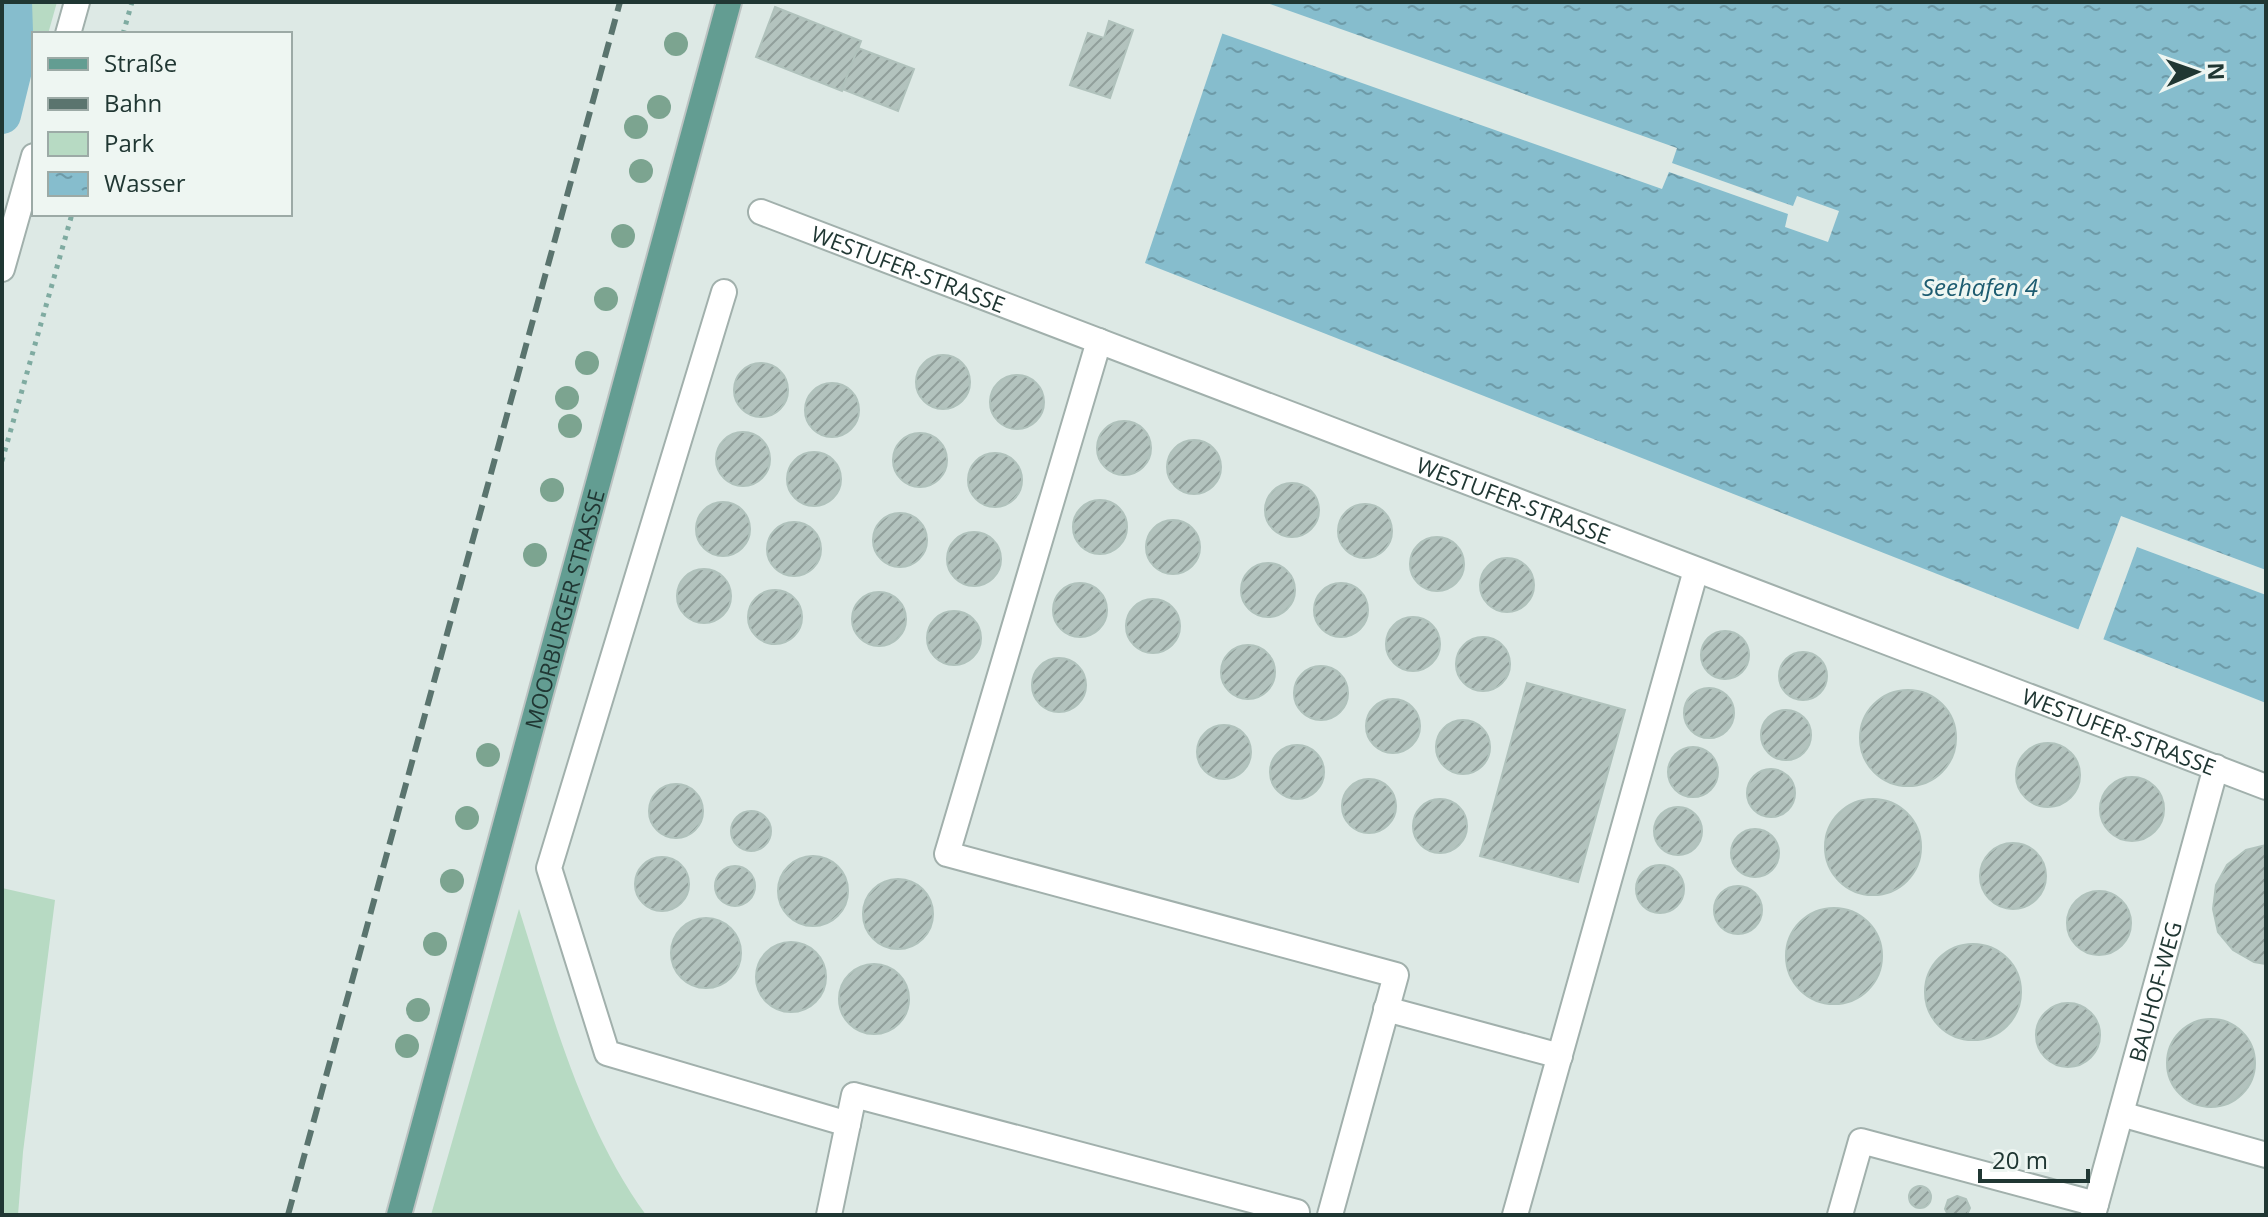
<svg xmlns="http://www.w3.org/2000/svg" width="2268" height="1217" font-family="'Open Sans',sans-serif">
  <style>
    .green { fill: #b7dac3 }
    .water { fill: url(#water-ripples) }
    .pier { fill: #dde9e5 }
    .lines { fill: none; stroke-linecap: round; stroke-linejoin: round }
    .canal { stroke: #86bdcd; stroke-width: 38 }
    .building { fill: url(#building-hatch); stroke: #b0c2bc; stroke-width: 2 }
    .minor-casing { stroke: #a1b0ac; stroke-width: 28 }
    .major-casing { stroke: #bcc3c2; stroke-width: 28 }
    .path { stroke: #7faba1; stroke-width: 5; stroke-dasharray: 4 6; stroke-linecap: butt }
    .minor { stroke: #fff; stroke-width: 24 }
    .major { stroke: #639d92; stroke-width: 24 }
    .rail { stroke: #5a746e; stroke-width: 6; stroke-dasharray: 16 8; stroke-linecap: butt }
    .tree { fill: #7ca490 }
    .labels { text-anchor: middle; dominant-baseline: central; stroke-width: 6; stroke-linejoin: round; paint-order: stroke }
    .street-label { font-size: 22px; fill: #203733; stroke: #eef6f2 }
    .water-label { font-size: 24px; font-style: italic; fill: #1d5c70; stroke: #eef6f2 }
  </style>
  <defs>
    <pattern id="water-ripples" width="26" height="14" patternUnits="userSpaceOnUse" patternTransform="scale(2)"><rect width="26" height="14" fill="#86bdcd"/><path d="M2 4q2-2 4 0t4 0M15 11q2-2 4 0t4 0" fill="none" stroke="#6d9aa7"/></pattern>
    <pattern id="building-hatch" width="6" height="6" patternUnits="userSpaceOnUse" patternTransform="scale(2)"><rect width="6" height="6" fill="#b3c3be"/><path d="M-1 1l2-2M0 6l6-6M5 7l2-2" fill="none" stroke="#919f9b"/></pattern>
  </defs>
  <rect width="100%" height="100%" fill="#dde9e5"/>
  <!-- green -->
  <g class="green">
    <polygon points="25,2 57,2 48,34 34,34 34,45 30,45"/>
    <polygon points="2,888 55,900 23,1152 18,1215 2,1215"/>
    <path d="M519,909c33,104 62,216 127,306h-215z"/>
  </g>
  <!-- water -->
  <polygon class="water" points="1233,2 2266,2 2266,703 1145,263"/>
  <!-- pier -->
  <g class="pier">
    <polygon points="1229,2 1264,2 1677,148 1672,163 1793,206 1797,196 1839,211 1828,242 1785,227 1788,214 1669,172 1662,189 1218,32"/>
    <polygon points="2121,516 2266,570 2266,595 2137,547 2102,643 2077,633"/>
  </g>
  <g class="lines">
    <!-- canal -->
    <polyline class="canal" points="2,115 15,62 13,2"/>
  </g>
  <!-- building -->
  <g class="building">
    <polygon points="775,7 861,41 842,91 756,57"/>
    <polygon points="1109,21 1133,30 1110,98 1070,85 1088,33 1104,38"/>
    <polygon points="858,48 914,69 898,111 842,89"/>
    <circle cx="943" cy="382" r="27"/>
    <circle cx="761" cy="390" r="27"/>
    <circle cx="1017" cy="402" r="27"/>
    <circle cx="832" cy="410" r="27"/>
    <circle cx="1124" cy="448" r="27"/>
    <circle cx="743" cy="459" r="27"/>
    <circle cx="920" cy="460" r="27"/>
    <circle cx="1194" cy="467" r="27"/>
    <circle cx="814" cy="479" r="27"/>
    <circle cx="995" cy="480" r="27"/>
    <circle cx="1292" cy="510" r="27"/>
    <circle cx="1100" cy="527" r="27"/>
    <circle cx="723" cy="529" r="27"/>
    <circle cx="1365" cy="531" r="27"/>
    <circle cx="900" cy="540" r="27"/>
    <circle cx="1173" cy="547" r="27"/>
    <circle cx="794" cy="549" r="27"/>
    <circle cx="974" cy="559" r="27"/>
    <circle cx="1437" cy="564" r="27"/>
    <circle cx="1507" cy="585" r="27"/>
    <circle cx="1268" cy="590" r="27"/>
    <circle cx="704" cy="596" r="27"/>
    <circle cx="1341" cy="610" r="27"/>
    <circle cx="1080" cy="610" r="27"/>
    <circle cx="775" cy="617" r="27"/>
    <circle cx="879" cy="619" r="27"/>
    <circle cx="1153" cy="626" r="27"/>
    <circle cx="954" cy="638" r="27"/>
    <circle cx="1413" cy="644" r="27"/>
    <circle cx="1725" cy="655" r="24"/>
    <circle cx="1483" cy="664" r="27"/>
    <circle cx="1248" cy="672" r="27"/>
    <circle cx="1803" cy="676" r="24"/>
    <circle cx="1059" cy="685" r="27"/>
    <circle cx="1321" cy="693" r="27"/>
    <polygon points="1527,683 1625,710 1578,882 1480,856"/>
    <circle cx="1709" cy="713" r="25"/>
    <circle cx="1908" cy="738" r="48"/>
    <circle cx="1393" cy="726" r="27"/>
    <circle cx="1786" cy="735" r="25"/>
    <circle cx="1463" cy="747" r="27"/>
    <circle cx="1224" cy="752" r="27"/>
    <circle cx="2048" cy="775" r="32"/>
    <circle cx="1297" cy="772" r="27"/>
    <circle cx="1693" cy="772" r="25"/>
    <circle cx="1771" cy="793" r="24"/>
    <circle cx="2132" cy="809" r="32"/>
    <circle cx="1369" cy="806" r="27"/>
    <circle cx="676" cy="811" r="27"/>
    <circle cx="1873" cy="847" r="48"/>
    <circle cx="1440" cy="826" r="27"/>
    <circle cx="1678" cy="831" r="24"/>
    <circle cx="751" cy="831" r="20"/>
    <circle cx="1755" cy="853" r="24"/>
    <circle cx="2013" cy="876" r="33"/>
    <polygon points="2266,845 2266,964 2254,962 2233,950 2218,932 2213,909 2216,885 2227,865 2246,850"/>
    <circle cx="813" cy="891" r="35"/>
    <circle cx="662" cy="884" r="27"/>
    <circle cx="1660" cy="889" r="24"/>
    <circle cx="735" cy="886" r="20"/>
    <circle cx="898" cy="914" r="35"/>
    <circle cx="1738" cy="910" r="24"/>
    <circle cx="2099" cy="923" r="32"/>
    <circle cx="1834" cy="956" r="48"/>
    <circle cx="706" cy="953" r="35"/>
    <circle cx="791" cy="977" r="35"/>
    <circle cx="1973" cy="992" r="48"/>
    <circle cx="874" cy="999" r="35"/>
    <circle cx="2068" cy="1035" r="32"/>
    <circle cx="2211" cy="1063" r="44"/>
    <circle cx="1920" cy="1197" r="11"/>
    <polygon points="1957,1196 1966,1199 1970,1208 1967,1215 1948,1215 1945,1209 1948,1200"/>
  </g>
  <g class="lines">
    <defs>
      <g id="minor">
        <polyline points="68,34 77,2"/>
        <path id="s1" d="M761,212l1505,575"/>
        <polyline points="2,269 34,156"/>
        <polyline points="724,292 549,868 607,1053 848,1124"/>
        <polyline points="1099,341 947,854 1396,975 1330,1215"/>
        <polyline points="1386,1009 1560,1056"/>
        <polyline points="2121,1114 2266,1155"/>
        <polyline points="829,1215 854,1095 1297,1212"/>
        <polyline points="1515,1215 1696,570"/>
        <polyline points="1840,1215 1861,1141 2096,1204"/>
        <path id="s2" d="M2093,1215l123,-448"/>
      </g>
      <g id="major">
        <path id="s3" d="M399,1215l330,-1213"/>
      </g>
    </defs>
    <!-- minor casing -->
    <use href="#minor" class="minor-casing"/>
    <!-- major casing -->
    <use href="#major" class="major-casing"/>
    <!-- path -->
    <g class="path">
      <polyline points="123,34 132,2"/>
      <polyline points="2,461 72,214"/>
    </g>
    <!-- minor -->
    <use href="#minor" class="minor"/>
    <!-- major -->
    <use href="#major" class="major"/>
    <!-- rail -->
    <polyline class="rail" points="288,1215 620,2"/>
  </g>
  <!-- trees -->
  <g class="tree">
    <circle cx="676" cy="44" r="12"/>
    <circle cx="659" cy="107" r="12"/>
    <circle cx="636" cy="127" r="12"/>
    <circle cx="641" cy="171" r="12"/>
    <circle cx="623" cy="236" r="12"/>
    <circle cx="606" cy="299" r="12"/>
    <circle cx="587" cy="363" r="12"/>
    <circle cx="567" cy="398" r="12"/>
    <circle cx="570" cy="426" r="12"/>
    <circle cx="552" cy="490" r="12"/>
    <circle cx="535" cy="555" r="12"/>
    <circle cx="488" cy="755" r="12"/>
    <circle cx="467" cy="818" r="12"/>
    <circle cx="452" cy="881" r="12"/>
    <circle cx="435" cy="944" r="12"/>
    <circle cx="418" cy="1010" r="12"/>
    <circle cx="407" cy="1046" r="12"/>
  </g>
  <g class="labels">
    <!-- street labels -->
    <g class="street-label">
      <text stroke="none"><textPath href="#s1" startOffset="158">WESTUFER-STRASSE</textPath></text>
      <text stroke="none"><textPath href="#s1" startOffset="806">WESTUFER-STRASSE</textPath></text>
      <text stroke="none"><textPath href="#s3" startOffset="628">MOORBURGER STRASSE</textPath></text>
      <text stroke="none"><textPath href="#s1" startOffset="1454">WESTUFER-STRASSE</textPath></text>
      <text stroke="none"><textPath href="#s2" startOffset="232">BAUHOF-WEG</textPath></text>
    </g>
    <!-- water labels -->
    <g class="water-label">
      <text x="1980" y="286">Seehafen 4</text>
    </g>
  </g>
  <!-- border -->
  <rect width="2268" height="1217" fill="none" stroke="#203733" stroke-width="8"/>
  <!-- legend -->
  <rect x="32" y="32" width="260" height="184" fill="#eef6f2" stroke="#9caaa6" stroke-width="2"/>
  <rect x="48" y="58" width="40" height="12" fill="#639d92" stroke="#9caaa6" stroke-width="2"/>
  <text x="104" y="72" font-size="24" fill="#203733">Straße</text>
  <rect x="48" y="98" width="40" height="12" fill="#5a746e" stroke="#9caaa6" stroke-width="2"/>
  <text x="104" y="112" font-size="24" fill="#203733">Bahn</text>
  <rect x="48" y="132" width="40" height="24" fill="#b7dac3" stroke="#9caaa6" stroke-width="2"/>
  <text x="104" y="152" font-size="24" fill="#203733">Park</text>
  <rect x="48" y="172" width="40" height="24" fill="url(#water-ripples)" stroke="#9caaa6" stroke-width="2"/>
  <text x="104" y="192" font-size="24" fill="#203733">Wasser</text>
  <!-- north arrow -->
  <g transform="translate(2196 72) rotate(88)" stroke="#eef6f2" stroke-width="6" paint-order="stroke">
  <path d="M0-6L14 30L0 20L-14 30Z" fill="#203733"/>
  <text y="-12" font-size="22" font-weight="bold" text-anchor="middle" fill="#203733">N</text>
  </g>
  <!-- scale -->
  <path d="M1980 1169v12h108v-12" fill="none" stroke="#203733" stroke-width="4"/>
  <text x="1992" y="1169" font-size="24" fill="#203733" stroke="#eef6f2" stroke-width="6" paint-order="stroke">20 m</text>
</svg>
